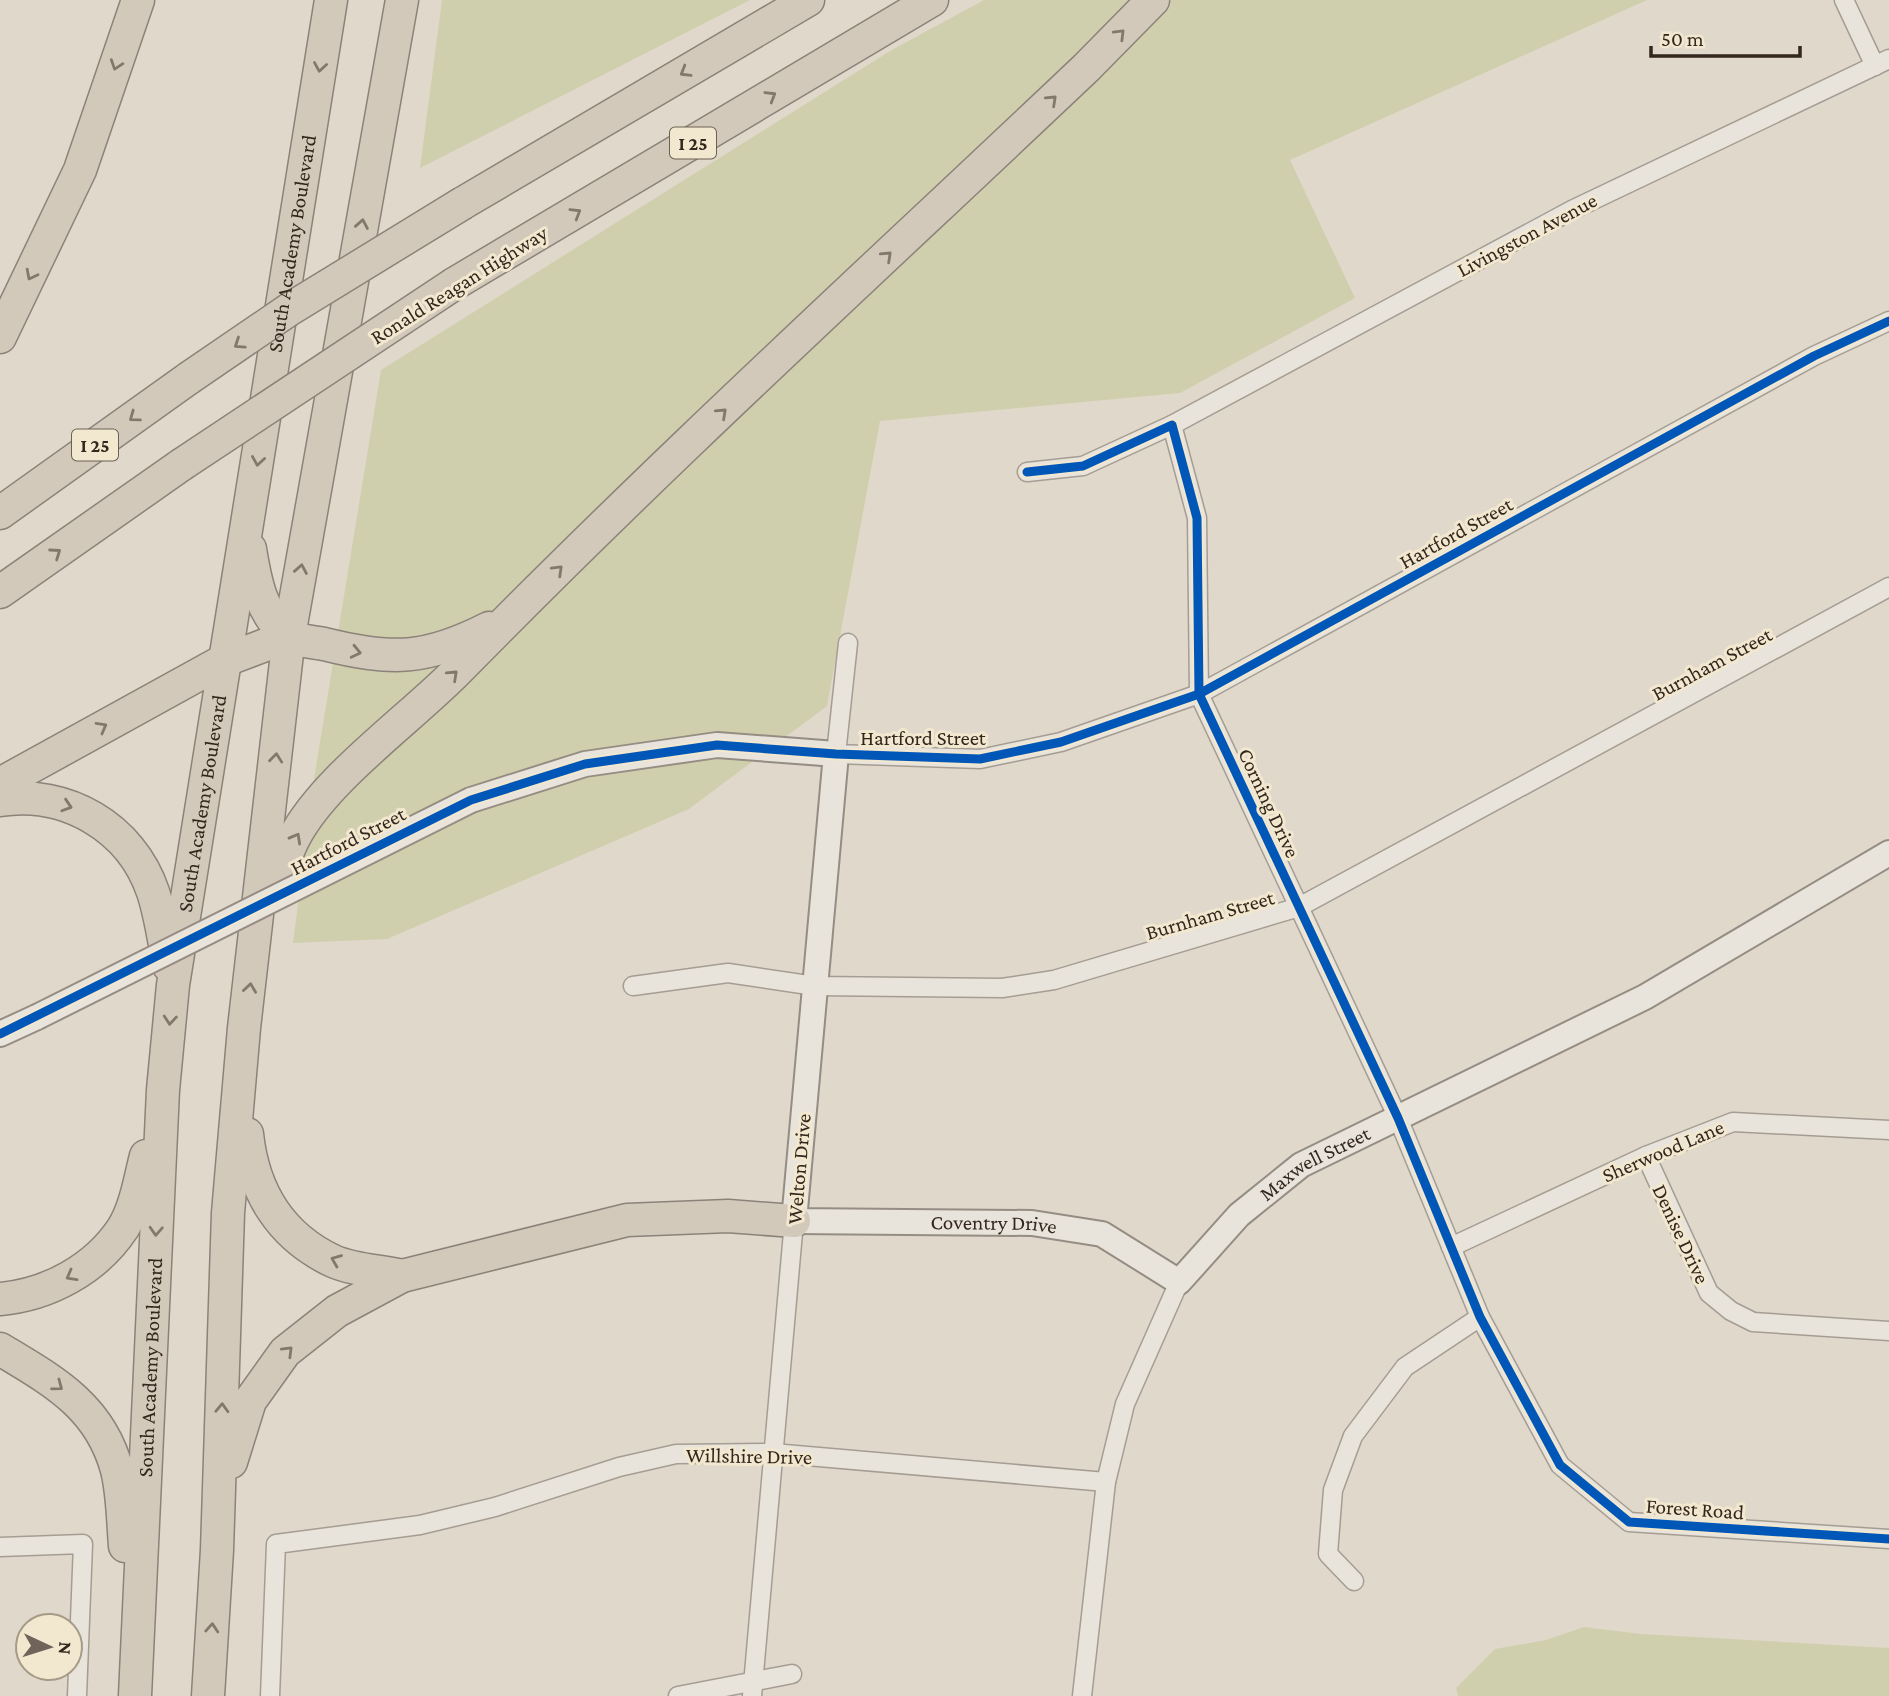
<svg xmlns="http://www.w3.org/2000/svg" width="1889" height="1696" font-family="'Crimson Pro',serif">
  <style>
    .green { fill: #d0cfad }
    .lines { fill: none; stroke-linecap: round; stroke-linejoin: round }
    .street-casing { stroke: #a59d93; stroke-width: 21 }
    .secondary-casing { stroke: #958d84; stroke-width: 28 }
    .highway-casing { stroke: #8b837a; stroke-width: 35 }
    .street { stroke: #e8e4db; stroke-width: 18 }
    .secondary { stroke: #e8e4db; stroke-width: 24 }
    .highway { stroke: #d3c9bb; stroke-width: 32 }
    .secondary-bridge-casing { stroke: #958d84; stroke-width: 28; stroke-linecap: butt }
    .highway-bridge-casing { stroke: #8b837a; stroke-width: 35; stroke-linecap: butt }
    .secondary-bridge { stroke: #e8e4db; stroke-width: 24 }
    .highway-bridge { stroke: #d3c9bb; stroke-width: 32 }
    .cycleway-casing { stroke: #f2e7cf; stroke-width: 13 }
    .cycleway { stroke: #0057b8; stroke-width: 9 }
    .oneway { stroke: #83786c }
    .labels { text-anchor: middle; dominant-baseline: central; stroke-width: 6; stroke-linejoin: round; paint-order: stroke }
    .shield { fill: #f2e7cf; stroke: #6c6052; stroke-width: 2 }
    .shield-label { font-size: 19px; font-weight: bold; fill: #33261d }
    .street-label { font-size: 21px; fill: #33261d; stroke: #f2e7cf }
  </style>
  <rect width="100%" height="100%" fill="#e0d8ca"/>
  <!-- green -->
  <g class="green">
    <polygon points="442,0 750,0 420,168"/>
    <polygon points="984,0 1647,0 1290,160 1355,298 1180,393 880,421 827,706 689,809 387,939 293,943 313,785 381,370 890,51"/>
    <polygon points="1584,1627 1641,1634 1889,1648 1889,1696 1458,1696 1456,1688 1495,1649 1546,1640"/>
  </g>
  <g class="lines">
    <defs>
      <g id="street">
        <polyline points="1844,0 1875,66"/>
        <polyline points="1172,425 1572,210 1889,59"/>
        <polyline points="1027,472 1083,466 1172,425 1197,518 1199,694 1398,1118 1480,1317 1560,1465 1629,1522 1889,1539"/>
        <polyline points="848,643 836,754 980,759 1061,742 1199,694 1814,356 1889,321"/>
        <polyline points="633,986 728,973 815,986 1002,988 1054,980 1299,907 1889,587"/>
        <polyline points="1646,1156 1709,1293 1731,1311 1753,1322 1889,1331"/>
        <polyline points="1451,1247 1646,1156 1733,1122 1889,1130"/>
        <polyline points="0,1547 83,1544 77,1696"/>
        <polyline points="1354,1581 1328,1554 1333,1490 1353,1436 1405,1367 1480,1317"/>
        <polyline points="270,1696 276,1544 420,1525 495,1507 619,1467 676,1454 773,1453 1106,1482"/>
        <polyline points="678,1696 792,1674"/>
        <polyline points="752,1696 794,1221"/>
        <polyline points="1082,1696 1106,1482 1125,1404 1179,1282"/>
      </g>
      <g id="secondary">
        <path id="s1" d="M471,800l114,-36 132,-19 119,9 -42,467 238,2 51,8 19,3 77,48 60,-67 62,-50 344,-168 244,-144"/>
        <polyline points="0,1034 37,1017"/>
      </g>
      <g id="highway">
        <polyline points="463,203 808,0"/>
        <polyline points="454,284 932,0"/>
        <polyline points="0,337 80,170 138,0"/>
        <polyline points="0,513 189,378"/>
        <path d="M250,549c5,31 11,66 38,86 9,6 26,7 36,9 68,17 102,16 165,-16"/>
        <polyline points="0,592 181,465"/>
        <polyline points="0,784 223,661 289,636"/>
        <path d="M0,800c66,-10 131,27 153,92 8,24 11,50 16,74"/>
        <path d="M273,893c7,-18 12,-38 21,-55 31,-60 119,-121 167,-171 202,-206 416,-401 625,-599l67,-68"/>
        <path d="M247,1134c6,57 33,102 86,127 20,9 48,10 69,15"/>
        <path d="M0,1299c48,-4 96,-30 123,-71 13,-21 17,-49 23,-72"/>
        <path d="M0,1349c53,32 100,57 117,121 6,24 6,52 8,76"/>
        <polyline points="231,1462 250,1401 285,1352 337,1311 402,1276 627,1220 728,1216 794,1221"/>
        <path id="s2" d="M135,1696l28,-606 10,-105 158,-985"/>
        <polyline points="208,1696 217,1550 228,1213 244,1028 289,636 402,0"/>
      </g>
    </defs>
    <!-- street casing -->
    <use href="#street" class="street-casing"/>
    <!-- secondary casing -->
    <use href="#secondary" class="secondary-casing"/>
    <!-- highway casing -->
    <use href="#highway" class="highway-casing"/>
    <!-- street -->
    <use href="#street" class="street"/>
    <!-- secondary -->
    <use href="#secondary" class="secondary"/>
    <!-- highway -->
    <use href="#highway" class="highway"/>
    <defs>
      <polyline id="secondary-bridge" points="37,1017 471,800"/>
      <g id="highway-bridge">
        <polyline points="189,378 290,309 463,203"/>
        <polyline points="181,465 454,284"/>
      </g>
    </defs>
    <!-- secondary-bridge casing -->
    <use href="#secondary-bridge" class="secondary-bridge-casing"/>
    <!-- highway-bridge casing -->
    <use href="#highway-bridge" class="highway-bridge-casing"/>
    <!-- secondary-bridge -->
    <use href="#secondary-bridge" class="secondary-bridge"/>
    <!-- highway-bridge -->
    <use href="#highway-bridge" class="highway-bridge"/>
    <defs>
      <g id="cycleway">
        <polyline points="1027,472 1083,466 1172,425 1197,518 1199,694 1398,1118 1480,1317 1560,1465 1629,1522 1889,1539"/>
        <polyline points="0,1034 471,800 585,764 717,745 836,754 980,759 1061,742 1199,694 1814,356 1889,321"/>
      </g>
    </defs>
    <!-- cycleway casing -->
    <use href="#cycleway" class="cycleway-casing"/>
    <!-- cycleway -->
    <use href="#cycleway" class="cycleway"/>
  </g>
  <!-- one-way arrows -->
  <defs><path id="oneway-chevron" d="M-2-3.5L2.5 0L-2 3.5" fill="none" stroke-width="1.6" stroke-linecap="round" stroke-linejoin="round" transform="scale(1.75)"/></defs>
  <g class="oneway">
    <use href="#oneway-chevron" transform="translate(1120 34) rotate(-45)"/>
    <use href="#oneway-chevron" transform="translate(116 65) rotate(109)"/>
    <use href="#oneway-chevron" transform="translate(320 67) rotate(99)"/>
    <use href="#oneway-chevron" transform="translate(685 72) rotate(149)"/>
    <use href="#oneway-chevron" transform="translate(771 96) rotate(-31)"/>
    <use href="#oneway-chevron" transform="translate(1052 100) rotate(-43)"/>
    <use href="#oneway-chevron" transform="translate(576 213) rotate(-31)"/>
    <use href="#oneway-chevron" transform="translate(362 224) rotate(-80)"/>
    <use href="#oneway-chevron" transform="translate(887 256) rotate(-43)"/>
    <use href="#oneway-chevron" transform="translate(31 275) rotate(117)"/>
    <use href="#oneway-chevron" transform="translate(239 344) rotate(146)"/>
    <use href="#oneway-chevron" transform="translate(722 413) rotate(-43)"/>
    <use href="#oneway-chevron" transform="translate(134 417) rotate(144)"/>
    <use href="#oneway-chevron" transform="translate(258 461) rotate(99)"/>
    <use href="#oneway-chevron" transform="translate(56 553) rotate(-35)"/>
    <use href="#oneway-chevron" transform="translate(301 569) rotate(-80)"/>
    <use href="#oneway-chevron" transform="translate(558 570) rotate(-44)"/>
    <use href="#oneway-chevron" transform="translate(356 652) rotate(13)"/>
    <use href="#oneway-chevron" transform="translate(453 675) rotate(-43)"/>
    <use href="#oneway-chevron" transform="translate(102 727) rotate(-29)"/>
    <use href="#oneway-chevron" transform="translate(276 758) rotate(-84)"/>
    <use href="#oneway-chevron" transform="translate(67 806) rotate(18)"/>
    <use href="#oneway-chevron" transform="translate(296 838) rotate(-61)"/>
    <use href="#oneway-chevron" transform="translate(250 988) rotate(-82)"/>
    <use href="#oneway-chevron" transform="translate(170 1020) rotate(95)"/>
    <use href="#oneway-chevron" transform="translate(156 1231) rotate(93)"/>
    <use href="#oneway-chevron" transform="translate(336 1260) rotate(-158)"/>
    <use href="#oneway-chevron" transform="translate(71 1276) rotate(151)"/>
    <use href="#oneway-chevron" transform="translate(288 1351) rotate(-45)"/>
    <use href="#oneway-chevron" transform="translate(58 1386) rotate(37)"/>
    <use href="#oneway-chevron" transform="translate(222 1408) rotate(-88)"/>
    <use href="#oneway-chevron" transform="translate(212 1628) rotate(-86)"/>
  </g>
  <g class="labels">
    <!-- shield labels -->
    <g class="shield">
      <rect x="670" y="127.5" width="46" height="31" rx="5"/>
      <rect x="72" y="429.5" width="46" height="31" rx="5"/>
    </g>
    <g class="shield-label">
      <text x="693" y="143">I 25</text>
      <text x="95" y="445">I 25</text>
    </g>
    <!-- street labels -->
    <g class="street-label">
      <text transform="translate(1527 235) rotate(-28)">Livingston Avenue</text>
      <text stroke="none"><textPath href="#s2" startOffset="1463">South Academy Boulevard</textPath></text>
      <text transform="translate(459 285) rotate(-32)">Ronald Reagan Highway</text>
      <text transform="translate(1456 533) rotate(-29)">Hartford Street</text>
      <text transform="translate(1712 664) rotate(-28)">Burnham Street</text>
      <text x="923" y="738">Hartford Street</text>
      <text stroke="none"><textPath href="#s2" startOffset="896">South Academy Boulevard</textPath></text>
      <text transform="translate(1269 803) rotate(65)">Corning Drive</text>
      <text transform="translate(348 841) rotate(-27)">Hartford Street</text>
      <text transform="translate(1210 915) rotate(-16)">Burnham Street</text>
      <text transform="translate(1663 1151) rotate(-23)">Sherwood Lane</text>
      <text stroke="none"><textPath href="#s1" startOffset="1423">Maxwell Street</textPath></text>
      <text transform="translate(799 1169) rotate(-85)">Welton Drive</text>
      <text stroke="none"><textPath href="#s1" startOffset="1041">Coventry Drive</textPath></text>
      <text transform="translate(1681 1234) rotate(65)">Denise Drive</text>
      <text stroke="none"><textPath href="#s2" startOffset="329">South Academy Boulevard</textPath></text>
      <text transform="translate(749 1456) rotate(1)">Willshire Drive</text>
      <text transform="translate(1695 1509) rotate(4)">Forest Road</text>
    </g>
  </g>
  <!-- north arrow -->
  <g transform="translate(49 1647) rotate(94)"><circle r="33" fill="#f2e7cf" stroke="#a69a88" stroke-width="2"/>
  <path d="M0-5L12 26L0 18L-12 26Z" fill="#70645a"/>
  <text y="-10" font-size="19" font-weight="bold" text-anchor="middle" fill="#33261d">N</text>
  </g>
  <!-- scale -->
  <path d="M1651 46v10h149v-10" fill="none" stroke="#33261d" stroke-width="3.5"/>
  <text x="1661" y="46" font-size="21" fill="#33261d" stroke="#f2e7cf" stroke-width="5" paint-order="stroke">50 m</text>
</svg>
